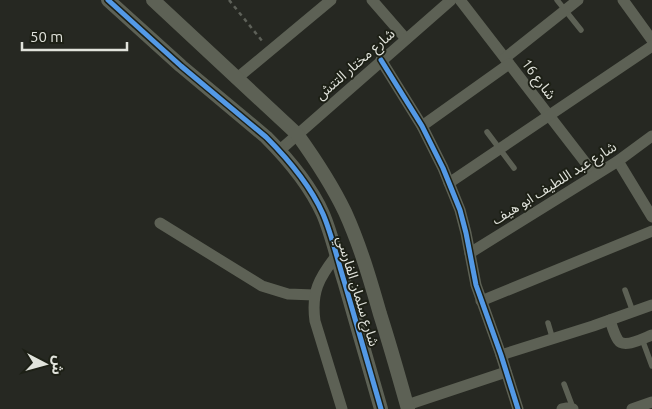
<svg xmlns="http://www.w3.org/2000/svg" width="652" height="409" font-family="Ubuntu,'Noto Sans Arabic',sans-serif">
  <style>
    .lines { fill: none; stroke-linecap: round; stroke-linejoin: round }
    .path { stroke: #5e6159; stroke-width: 2.5; stroke-dasharray: 4 4; stroke-linecap: butt }
    .service { stroke: #5d6155; stroke-width: 5.5 }
    .minor { stroke: #5d6155; stroke-width: 11 }
    .tertiary { stroke: #5d6155; stroke-width: 14 }
    .cycleway-casing { stroke: #1d2016; stroke-width: 8 }
    .cycleway { stroke: #5399e6; stroke-width: 5 }
    .labels { text-anchor: middle; dominant-baseline: central; stroke-width: 4; stroke-linejoin: round; paint-order: stroke }
    .street-label { font-size: 14px; fill: #e1e3dc; stroke: #1d2016 }
  </style>
  <rect width="100%" height="100%" fill="#262822"/>
  <g class="lines">
    <!-- path -->
    <polyline class="path" points="229,0 263,42"/>
    <!-- service -->
    <g class="service">
      <polyline points="557,0 581,30"/>
      <polyline points="487,132 514,168"/>
      <polyline points="625,290 633,312"/>
      <polyline points="548,323 553,340"/>
      <polyline points="642,339 652,366"/>
      <polyline points="564,384 573,408"/>
    </g>
    <!-- minor -->
    <g class="minor">
      <polyline points="372,0 406,39"/>
      <polyline points="460,0 595,175"/>
      <polyline points="623,0 652,40"/>
      <polyline points="505,58 578,0"/>
      <polyline points="381,60 422,126 443,168 460,210 466,233 476,285 501,355 518,409"/>
      <polyline points="236,79 331,0"/>
      <polyline points="422,126 509,64"/>
      <polyline points="280,150 451,0"/>
      <polyline points="618,161 652,217"/>
      <polyline points="449,183 652,46"/>
      <polyline points="160,223 262,286 288,294 314,295"/>
      <polyline points="470,253 618,161 652,136"/>
      <path d="M336,256c-17,22 -25,36 -21,65l27,88"/>
      <polyline points="481,301 652,231"/>
      <path d="M610,320c2,6 4,14 8,20 6,9 26,-2 34,-5"/>
      <polyline points="501,355 593,326 652,305"/>
      <polyline points="407,405 506,372"/>
      <polyline points="562,409 567,408 573,409"/>
      <polyline points="632,409 652,402"/>
    </g>
    <!-- tertiary -->
    <g class="tertiary">
      <path d="M108,0l73,66 85,71c23,23 44,48 57,77 9,21 15,48 22,70 12,42 24,83 36,125"/>
      <path d="M153,0l144,134c18,25 35,51 48,78 15,33 25,67 35,102 10,31 19,63 28,95"/>
    </g>
    <defs>
      <g id="cycleway">
        <path d="M108,0l73,66 85,71c23,23 44,48 57,77 9,21 15,48 22,70 12,42 24,83 36,125"/>
        <polyline points="381,60 422,126 443,168 460,210 466,233 476,285 501,355 518,409"/>
      </g>
    </defs>
    <!-- cycleway casing -->
    <use href="#cycleway" class="cycleway-casing"/>
    <!-- cycleway -->
    <use href="#cycleway" class="cycleway"/>
  </g>
  <g class="labels">
    <!-- street labels -->
    <g class="street-label">
      <text transform="translate(355 64) rotate(-41)">شارع مختار التتش</text>
      <text transform="translate(539 79) rotate(53)">شارع 16</text>
      <text transform="translate(554 183) rotate(-32)">شارع عبد اللطيف ابو هيف</text>
      <text transform="translate(358 291) rotate(73)">شارع سلمان الفارسي</text>
    </g>
  </g>
  <!-- north arrow -->
  <g transform="translate(45 364) rotate(96)" stroke="#1d2016" stroke-width="4" paint-order="stroke">
  <path d="M0-4L9 19L0 12L-9 19Z" fill="#e1e3dc"/>
  <text y="-8" font-size="14" font-weight="bold" text-anchor="middle" fill="#e1e3dc">ش</text>
  </g>
  <!-- scale -->
  <path d="M22 42v8h105v-8" fill="none" stroke="#e1e3dc" stroke-width="2.5"/>
  <text x="30" y="42" font-size="15" fill="#e1e3dc" stroke="#1d2016" stroke-width="4" paint-order="stroke">50 m</text>
</svg>
